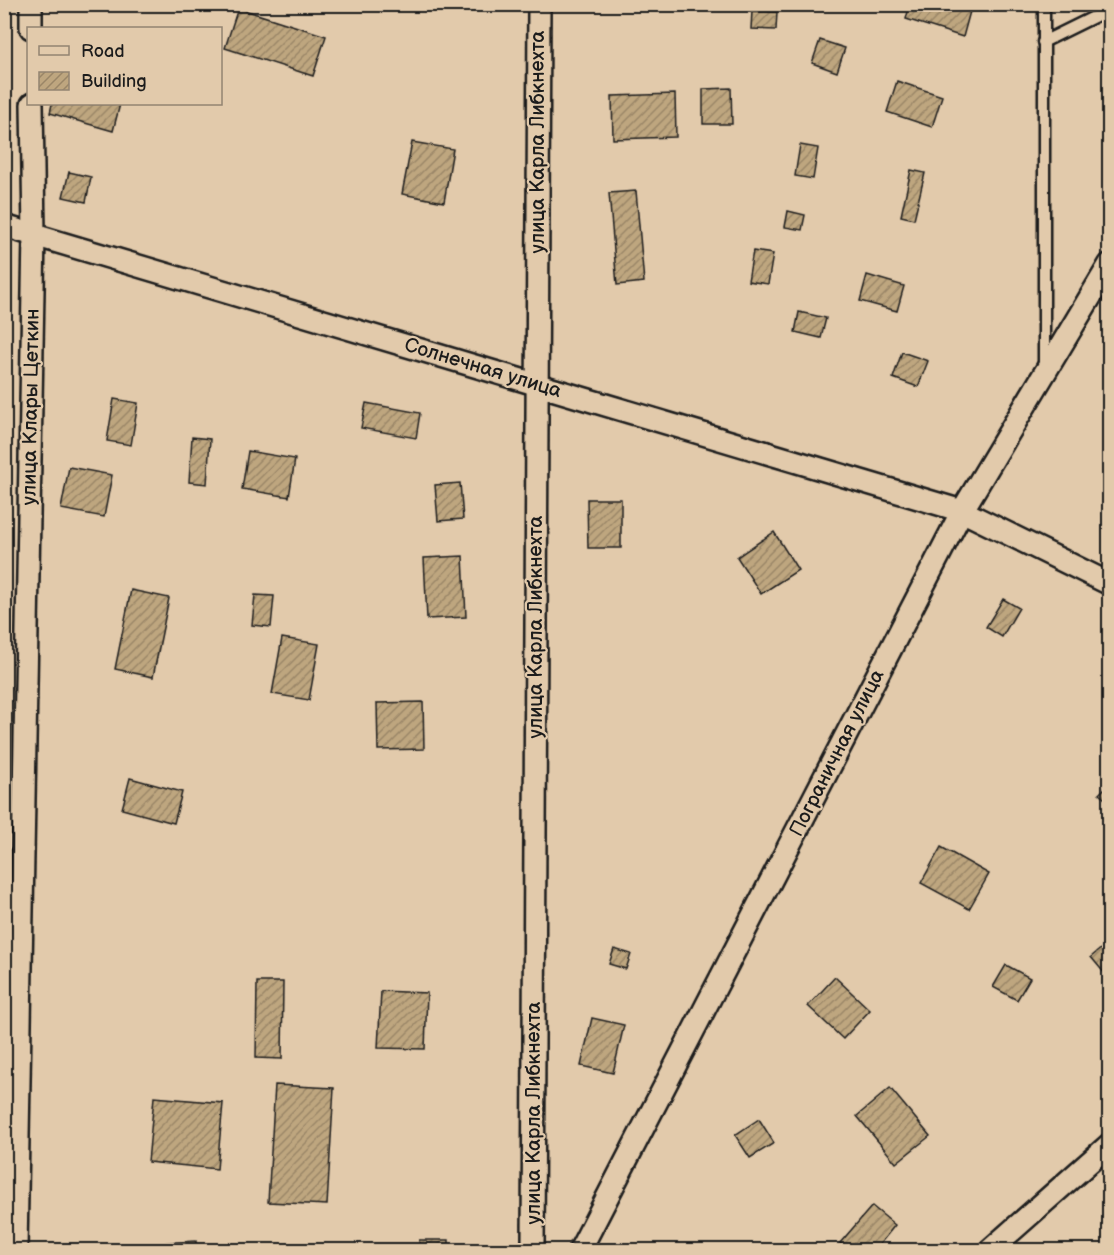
<svg xmlns="http://www.w3.org/2000/svg" width="1114" height="1255" font-family="'Balsamiq Sans',sans-serif">
  <style>
    .building { fill: url(#building-hatch); stroke: #1c1c1c; stroke-width: 1.5 }
    .lines { fill: none; stroke-linecap: round; stroke-linejoin: round }
    .lane-casing { stroke: #1c1c1c; stroke-width: 15 }
    .street-casing { stroke: #1c1c1c; stroke-width: 26 }
    .lane { stroke: #e2caab; stroke-width: 10 }
    .street { stroke: #e2caab; stroke-width: 21 }
    .labels { text-anchor: middle; dominant-baseline: central; stroke-width: 4.5; stroke-linejoin: round; paint-order: stroke }
    .street-label { font-size: 20px; fill: #1c1c1c; stroke: #e2caab }
  </style>
  <defs>
    <pattern id="building-hatch" width="6" height="6" patternUnits="userSpaceOnUse" patternTransform="scale(1.5)"><rect width="6" height="6" fill="#bea67f"/><path d="M-1 1l2-2M0 6l6-6M5 7l2-2" fill="none" stroke="#9a8667"/></pattern>
  </defs>
  <rect width="100%" height="100%" fill="#e2caab"/>
  <filter id="ink" filterUnits="userSpaceOnUse"><feTurbulence type="fractalNoise" baseFrequency=".0167" numOctaves="2"/><feDisplacementMap in="SourceGraphic" scale="12" xChannelSelector="R" yChannelSelector="G"/><feConvolveMatrix kernelMatrix="1 2 1 2 8 2 1 2 1" color-interpolation-filters="sRGB"/></filter>
  <g filter="url(#ink)">
    <!-- building -->
    <g class="building">
      <polygon points="910,4 972,4 963,37 906,19"/>
      <polygon points="238,8 326,36 313,76 225,48"/>
      <polygon points="752,11 777,12 776,30 751,29"/>
      <polygon points="820,40 845,48 837,72 812,63"/>
      <polygon points="897,81 942,96 932,127 887,112"/>
      <polygon points="731,88 732,124 703,124 703,89"/>
      <polygon points="675,94 676,137 613,139 612,96"/>
      <polygon points="52,104 120,104 113,131 50,113"/>
      <polygon points="412,142 453,149 444,202 402,194"/>
      <polygon points="800,145 818,148 813,179 795,176"/>
      <polygon points="911,170 925,173 914,219 901,216"/>
      <polygon points="69,172 91,177 86,202 63,197"/>
      <polygon points="636,191 644,282 617,285 609,193"/>
      <polygon points="788,211 805,215 802,230 785,227"/>
      <polygon points="753,251 773,254 768,284 748,281"/>
      <polygon points="867,275 904,286 897,311 860,301"/>
      <polygon points="799,312 826,318 821,338 795,332"/>
      <polygon points="902,352 928,361 918,387 893,378"/>
      <polygon points="114,399 138,403 131,445 107,441"/>
      <polygon points="366,403 420,413 416,438 361,428"/>
      <polygon points="192,437 210,439 207,484 189,482"/>
      <polygon points="248,451 295,459 289,497 242,489"/>
      <polygon points="69,467 112,475 104,517 61,509"/>
      <polygon points="460,483 463,519 438,521 435,485"/>
      <polygon points="587,499 621,499 621,548 588,548"/>
      <polygon points="774,532 798,570 761,594 737,557"/>
      <polygon points="463,556 466,617 427,619 424,558"/>
      <polygon points="131,590 169,598 153,677 115,669"/>
      <polygon points="255,595 274,596 271,627 252,625"/>
      <polygon points="1003,599 1019,608 1002,637 986,627"/>
      <polygon points="282,638 319,644 309,700 272,694"/>
      <polygon points="423,702 424,749 378,750 377,703"/>
      <polygon points="130,778 182,792 174,823 122,809"/>
      <polygon points="1110,783 1110,803 1099,794"/>
      <polygon points="941,847 989,874 969,909 921,883"/>
      <polygon points="1110,941 1110,980 1091,957"/>
      <polygon points="614,949 631,954 626,969 609,964"/>
      <polygon points="1006,965 1030,978 1017,1000 993,987"/>
      <polygon points="835,977 870,1010 843,1039 808,1006"/>
      <polygon points="257,982 283,982 282,1059 256,1058"/>
      <polygon points="381,991 427,993 425,1049 378,1048"/>
      <polygon points="592,1018 624,1025 613,1073 581,1066"/>
      <polygon points="275,1085 334,1088 327,1205 268,1202"/>
      <polygon points="890,1088 930,1136 896,1163 857,1116"/>
      <polygon points="154,1097 223,1103 217,1169 148,1162"/>
      <polygon points="759,1119 774,1143 750,1158 735,1135"/>
      <polygon points="872,1206 895,1225 875,1250 849,1250 840,1243"/>
      <polygon points="419,1240 449,1240 449,1250 420,1250"/>
      <polygon points="196,1241 196,1250 143,1250 142,1244"/>
    </g>
    <g class="lines">
      <defs>
        <g id="lane">
          <polyline points="1044,4 1044,367"/>
          <polyline points="1043,42 1110,9"/>
        </g>
        <g id="street">
          <polyline points="31,4 31,28"/>
          <polyline points="4,226 962,511 1110,584"/>
          <polyline points="16,1250 34,234 32,104"/>
          <polyline points="533,1250 539,4"/>
          <polyline points="580,1250 962,511 1110,264"/>
          <polyline points="990,1250 1110,1144"/>
        </g>
      </defs>
      <!-- lane casing -->
      <use href="#lane" class="lane-casing"/>
      <!-- street casing -->
      <use href="#street" class="street-casing"/>
      <!-- lane -->
      <use href="#lane" class="lane"/>
      <!-- street -->
      <use href="#street" class="street"/>
    </g>
  </g>
  <g class="labels">
    <!-- street labels -->
    <g class="street-label">
      <text transform="translate(538 142) rotate(-90)">улица Карла Либкнехта</text>
      <text transform="translate(483 368) rotate(17)">Солнечная улица</text>
      <text transform="translate(31 407) rotate(-89)">улица Клары Цеткин</text>
      <text transform="translate(536 627) rotate(-90)">улица Карла Либкнехта</text>
      <text transform="translate(837 753) rotate(-63)">Пограничная улица</text>
      <text transform="translate(534 1113) rotate(-90)">улица Карла Либкнехта</text>
    </g>
  </g>
  <!-- margin -->
  <rect width="1114" height="1255" fill="none" stroke="#e2caab" stroke-width="24"/>
  <rect x="12" y="12" width="1090" height="1231" fill="none" stroke="#1c1c1c" stroke-width="2" filter="url(#ink)"/>
  <!-- legend -->
  <rect x="27" y="27" width="195" height="78" fill="#e2caab" stroke="#938472" stroke-width="1.5"/>
  <rect x="39" y="46" width="30" height="9" fill="#e2caab" stroke="#938472" stroke-width="1.5"/>
  <text x="81" y="57" font-size="18" fill="#1c1c1c">Road</text>
  <rect x="39" y="72" width="30" height="18" fill="url(#building-hatch)" stroke="#938472" stroke-width="1.5"/>
  <text x="81" y="87" font-size="18" fill="#1c1c1c">Building</text>
</svg>
